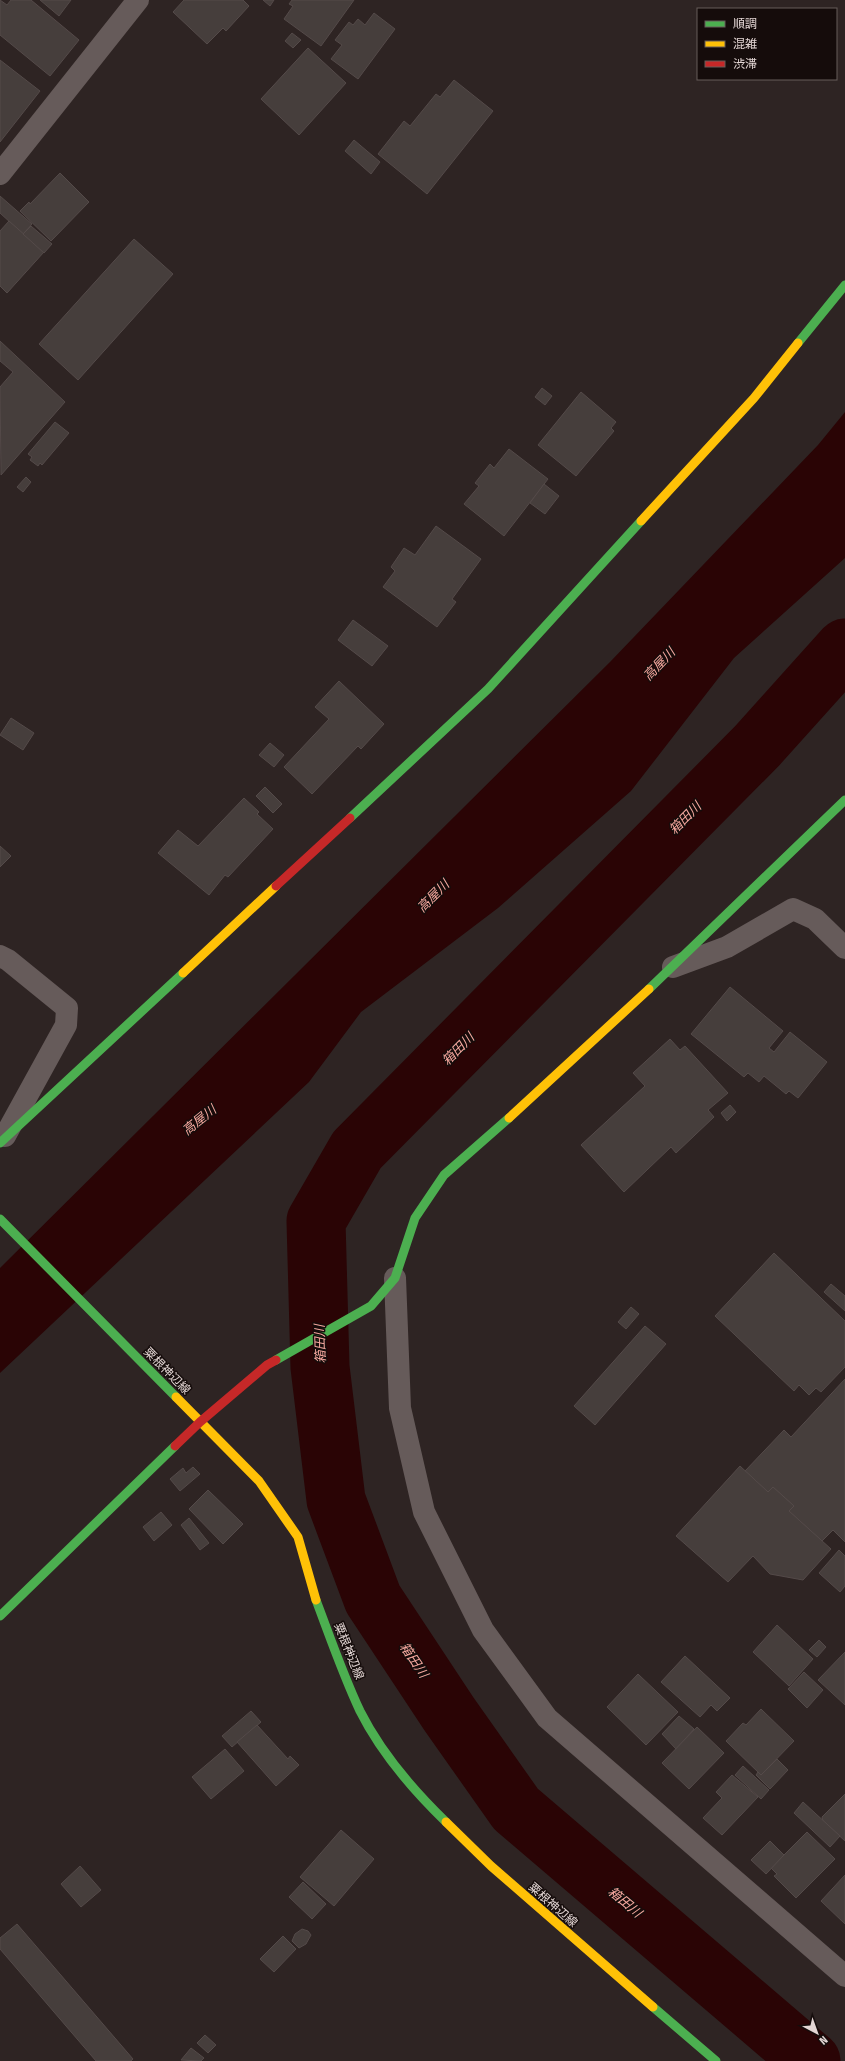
<svg xmlns="http://www.w3.org/2000/svg" width="845" height="2061" font-family="'Fira Sans Condensed','Noto Sans JP',sans-serif">
  <style>
    .water { fill: #2a0405 }
    .lines { fill: none; stroke-linecap: round; stroke-linejoin: round }
    .river { stroke: #2a0405; stroke-width: 59 }
    .building { fill: #463e3c; stroke: #544a49 }
    .street { stroke: #665b5a; stroke-width: 22 }
    .fast { stroke: #4caf50; stroke-width: 9 }
    .slow { stroke: #ffc107; stroke-width: 9 }
    .jam { stroke: #c62828; stroke-width: 9 }
    .labels { text-anchor: middle; dominant-baseline: central; stroke-width: 3; stroke-linejoin: round; paint-order: stroke }
    .street-label { font-size: 12px; fill: #e3d6d4; stroke: #150c0b }
    .water-label { font-size: 13px; font-style: italic; fill: #f7a89f; stroke: #150c0b }
  </style>
  <rect width="100%" height="100%" fill="#2e2423"/>
  <!-- water -->
  <polygon class="water" points="845,412 845,558 734,658 631,791 498,908 361,1012 309,1082 0,1373 0,1268 610,662 818,445"/>
  <g class="lines">
    <!-- river -->
    <polyline class="river" points="811,2061 516,1809 449,1714 373,1599 336,1500 320,1367 316,1221 357,1150 757,746 845,648"/>
  </g>
  <!-- building -->
  <g class="building">
    <polygon points="0,0 7,5 11,0 31,0 79,40 50,76 0,35"/>
    <polygon points="40,0 71,0 59,16"/>
    <polygon points="184,0 243,0 249,6 226,31 223,28 207,44 173,12"/>
    <polygon points="263,0 274,0 270,6"/>
    <polygon points="292,0 354,0 321,46 284,19 293,6 289,4"/>
    <polygon points="374,13 395,29 358,79 331,59 342,45 335,40 349,22 353,25 358,19 365,25"/>
    <polygon points="292,33 301,40 293,48 285,41"/>
    <polygon points="308,48 346,83 299,135 261,99"/>
    <polygon points="0,60 40,91 0,142"/>
    <polygon points="454,80 493,111 427,194 378,154 404,121 410,126 436,94 440,97"/>
    <polygon points="354,140 380,162 371,174 345,151"/>
    <polygon points="60,173 89,202 51,241 20,211 29,202 30,204"/>
    <polygon points="0,196 32,224 23,234 0,213"/>
    <polygon points="9,221 44,252 7,293 0,286 0,231"/>
    <polygon points="31,226 52,244 44,253 23,234"/>
    <polygon points="134,239 173,274 78,380 39,344"/>
    <polygon points="0,341 65,402 1,475 0,387 13,372 0,361"/>
    <polygon points="542,388 552,396 545,405 535,397"/>
    <polygon points="581,392 616,422 611,428 614,431 576,476 538,445"/>
    <polygon points="55,422 69,433 42,465 40,463 38,466 30,460 32,457 28,454"/>
    <polygon points="509,449 548,479 504,536 464,504 479,486 475,483 490,464 494,468"/>
    <polygon points="26,477 31,482 23,492 17,487"/>
    <polygon points="544,484 559,496 545,514 530,503"/>
    <polygon points="436,526 481,559 452,599 456,602 437,627 383,587 395,571 391,567 404,548 415,555"/>
    <polygon points="353,620 388,646 372,666 338,640"/>
    <polygon points="339,681 384,724 361,749 358,746 312,794 284,767 329,719 315,707"/>
    <polygon points="11,718 34,733 23,750 0,735"/>
    <polygon points="270,743 284,755 274,767 259,755"/>
    <polygon points="265,787 282,804 273,813 256,796"/>
    <polygon points="244,798 259,812 257,814 273,829 228,877 225,875 209,895 158,853 178,830 198,846"/>
    <polygon points="0,846 11,856 0,867"/>
    <polygon points="730,987 783,1031 769,1048 774,1052 790,1032 827,1062 798,1098 789,1091 786,1094 764,1076 759,1082 748,1073 744,1077 691,1034"/>
    <polygon points="670,1039 680,1050 685,1046 728,1093 708,1110 714,1117 676,1153 671,1147 624,1192 581,1145 645,1086 633,1073"/>
    <polygon points="730,1105 736,1112 727,1121 721,1113"/>
    <polygon points="774,1253 845,1321 845,1367 821,1392 816,1388 809,1395 799,1385 794,1391 715,1316"/>
    <polygon points="831,1284 845,1296 845,1311 824,1292"/>
    <polygon points="631,1307 639,1314 626,1329 618,1322"/>
    <polygon points="645,1326 666,1344 595,1425 574,1406"/>
    <polygon points="845,1379 845,1542 833,1530 822,1541 789,1511 794,1506 773,1487 768,1492 745,1471 784,1430 791,1437"/>
    <polygon points="740,1466 768,1492 773,1487 794,1506 789,1511 831,1549 803,1580 770,1574 753,1556 728,1582 676,1536"/>
    <polygon points="193,1467 200,1474 180,1491 170,1479 183,1468 186,1473"/>
    <polygon points="208,1490 243,1524 223,1544 189,1509"/>
    <polygon points="161,1512 172,1525 154,1541 143,1527"/>
    <polygon points="189,1518 209,1543 200,1550 181,1525"/>
    <polygon points="839,1550 845,1556 845,1586 840,1592 819,1573"/>
    <polygon points="777,1625 813,1659 789,1686 753,1652"/>
    <polygon points="819,1640 826,1647 817,1657 809,1650"/>
    <polygon points="845,1652 845,1705 818,1680"/>
    <polygon points="685,1656 730,1698 717,1711 711,1705 700,1717 661,1682"/>
    <polygon points="804,1672 823,1690 807,1708 788,1689"/>
    <polygon points="638,1674 678,1712 646,1745 607,1707"/>
    <polygon points="761,1709 794,1741 761,1775 726,1741 743,1723 746,1725"/>
    <polygon points="251,1711 261,1722 232,1747 222,1736"/>
    <polygon points="679,1716 694,1729 676,1749 662,1734"/>
    <polygon points="257,1725 288,1759 290,1756 299,1765 276,1786 237,1742"/>
    <polygon points="697,1727 724,1753 689,1789 662,1763"/>
    <polygon points="225,1749 244,1771 211,1799 192,1777"/>
    <polygon points="777,1759 788,1770 770,1789 756,1775 758,1772 761,1775"/>
    <polygon points="743,1766 769,1790 761,1799 735,1775"/>
    <polygon points="732,1775 758,1797 722,1835 703,1818 722,1798 716,1792"/>
    <polygon points="845,1794 845,1841 823,1821 822,1817"/>
    <polygon points="803,1802 840,1836 830,1847 794,1813"/>
    <polygon points="341,1830 374,1859 334,1906 300,1877"/>
    <polygon points="807,1832 835,1859 796,1898 774,1876 777,1874 771,1868"/>
    <polygon points="770,1841 784,1855 766,1874 751,1860"/>
    <polygon points="80,1866 101,1890 81,1907 61,1884"/>
    <polygon points="845,1875 845,1924 821,1901"/>
    <polygon points="303,1882 326,1904 312,1919 289,1897"/>
    <polygon points="17,1924 133,2059 131,2061 96,2061 0,1949 0,1938"/>
    <polygon points="302,1929 308,1931 311,1935 306,1944 299,1948 292,1941 295,1934"/>
    <polygon points="283,1936 296,1949 274,1972 260,1959"/>
    <polygon points="205,2035 216,2045 208,2053 197,2043"/>
    <polygon points="191,2048 204,2058 201,2061 181,2060"/>
  </g>
  <g class="lines">
    <!-- street -->
    <g class="street">
      <polyline points="0,174 138,0"/>
      <polyline points="0,956 8,960 67,1008 66,1025 5,1136"/>
      <polyline points="673,967 727,947 793,909 815,919 845,948"/>
      <polyline points="395,1278 400,1408 424,1512 483,1630 547,1718 845,1976"/>
    </g>
    <!-- fast -->
    <g class="fast">
      <polyline points="798,343 845,285"/>
      <polyline points="350,818 488,689 641,521"/>
      <polyline points="649,989 845,800"/>
      <polyline points="0,1143 183,973"/>
      <polyline points="0,1219 176,1397"/>
      <polyline points="276,1360 371,1306 395,1278 415,1218 444,1175 509,1118"/>
      <path d="M316,1600c14,37 27,75 44,111 21,42 52,78 86,111"/>
      <polyline points="0,1616 175,1446"/>
      <polyline points="653,2007 716,2061"/>
    </g>
    <!-- slow -->
    <g class="slow">
      <polyline points="641,521 754,398 798,343"/>
      <polyline points="183,973 276,886"/>
      <polyline points="509,1118 649,989"/>
      <polyline points="176,1397 259,1481 298,1537 316,1600"/>
      <polyline points="446,1822 491,1866 653,2007"/>
    </g>
    <!-- jam -->
    <g class="jam">
      <polyline points="276,886 350,818"/>
      <polyline points="175,1446 200,1422 267,1365 276,1360"/>
    </g>
  </g>
  <g class="labels">
    <!-- street labels -->
    <g class="street-label">
      <text transform="translate(167 1371) rotate(45)">粟根神辺線</text>
      <text transform="translate(349 1651) rotate(68)">粟根神辺線</text>
      <text transform="translate(553 1905) rotate(41)">粟根神辺線</text>
    </g>
    <!-- water labels -->
    <g class="water-label">
      <text transform="translate(659 664) rotate(-46)">高屋川</text>
      <text transform="translate(685 818) rotate(-45)">箱田川</text>
      <text transform="translate(433 896) rotate(-45)">高屋川</text>
      <text transform="translate(458 1049) rotate(-45)">箱田川</text>
      <text transform="translate(199 1120) rotate(-39)">高屋川</text>
      <text transform="translate(320 1344) rotate(-92)">箱田川</text>
      <text transform="translate(414 1660) rotate(56)">箱田川</text>
      <text transform="translate(625 1902) rotate(40)">箱田川</text>
    </g>
  </g>
  <!-- legend -->
  <rect x="697" y="8" width="140" height="72" fill="#150c0b" stroke="#675d5b"/>
  <rect x="705" y="21" width="20" height="6" fill="#4caf50" stroke="#675d5b"/>
  <text x="733" y="28" font-size="12" fill="#e3d6d4">順調</text>
  <rect x="705" y="41" width="20" height="6" fill="#ffc107" stroke="#675d5b"/>
  <text x="733" y="48" font-size="12" fill="#e3d6d4">混雑</text>
  <rect x="705" y="61" width="20" height="6" fill="#c62828" stroke="#675d5b"/>
  <text x="733" y="68" font-size="12" fill="#e3d6d4">渋滞</text>
  <!-- north arrow -->
  <g transform="translate(817 2033) rotate(139)" stroke="#150c0b" stroke-width="3" paint-order="stroke">
  <path d="M0-3L7 15L0 10L-7 15Z" fill="#e3d6d4"/>
  <text y="-6" font-size="11" font-weight="bold" text-anchor="middle" fill="#e3d6d4">N</text>
  </g>
</svg>
